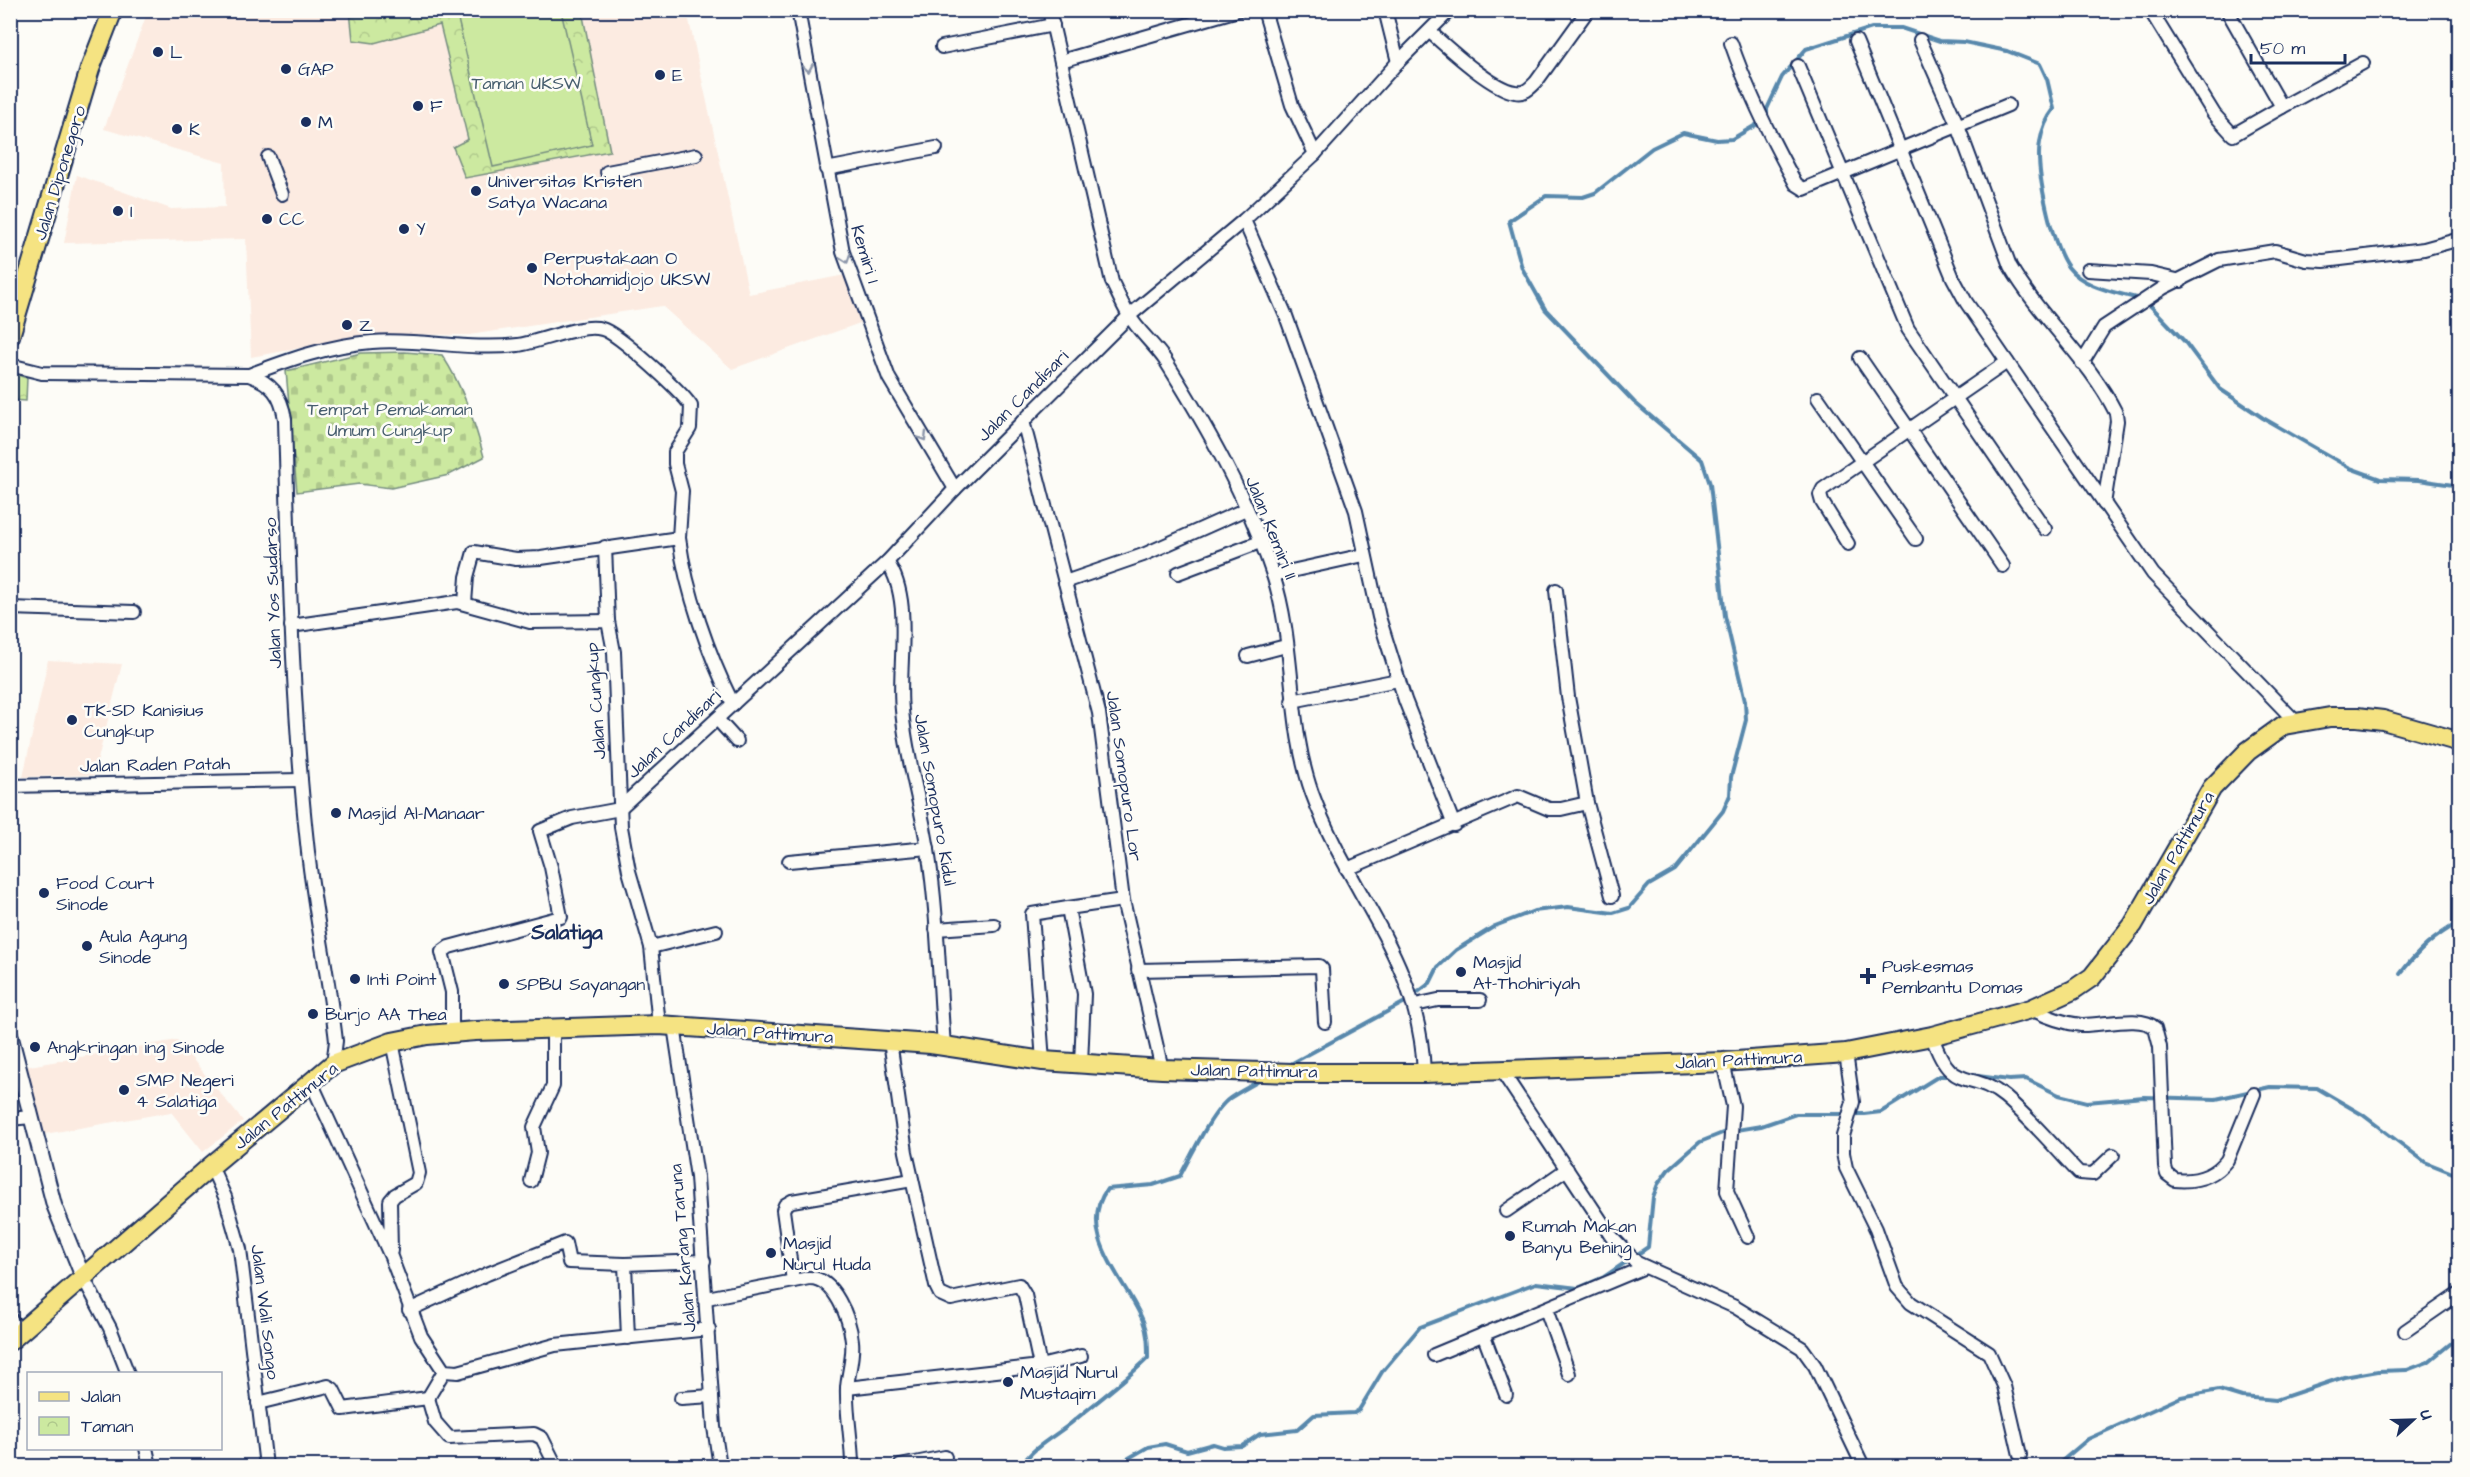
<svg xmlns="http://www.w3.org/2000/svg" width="2470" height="1477" font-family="'Architects Daughter',sans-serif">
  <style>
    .built { fill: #fcebe1 }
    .cemetery { fill: url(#cemetery-stones); stroke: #748c7f; stroke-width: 1.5 }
    .park { fill: url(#park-crowns); stroke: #748c7f; stroke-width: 1.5 }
    .pitch { fill: #cce9a0; stroke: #748c7f; stroke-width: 1.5 }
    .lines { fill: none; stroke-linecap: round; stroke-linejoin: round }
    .stream { stroke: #5888ac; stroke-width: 4 }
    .minor-casing { stroke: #1b2f5e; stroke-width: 16 }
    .tertiary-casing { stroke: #1b2f5e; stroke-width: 18 }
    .primary-casing { stroke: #1b2f5e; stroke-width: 22 }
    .minor { stroke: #fdfcf7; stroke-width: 12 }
    .tertiary { stroke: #fdfcf7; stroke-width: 14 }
    .primary { stroke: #f5e382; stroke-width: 18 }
    .oneway { stroke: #8c96aa }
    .poi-dot { fill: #1b2f5e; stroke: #fdfcf7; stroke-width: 2 }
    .labels { text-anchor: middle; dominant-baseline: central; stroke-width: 5; stroke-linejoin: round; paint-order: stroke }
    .poi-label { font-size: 18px; fill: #1b2f5e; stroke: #fdfcf7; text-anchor: start }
    .park-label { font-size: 18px; fill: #475e6e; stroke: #fdfcf7 }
    .street-label { font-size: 18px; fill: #1b2f5e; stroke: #fdfcf7 }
    .quarter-label { font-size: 21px; font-weight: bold; fill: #1b2f5e; stroke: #fdfcf7 }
  </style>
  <defs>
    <pattern id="cemetery-stones" width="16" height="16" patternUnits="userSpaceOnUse" patternTransform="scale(1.5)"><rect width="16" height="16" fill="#cce9a0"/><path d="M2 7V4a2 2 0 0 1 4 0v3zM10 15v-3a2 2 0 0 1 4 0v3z" fill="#afc88c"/></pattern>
    <pattern id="park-crowns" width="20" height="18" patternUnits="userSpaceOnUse" patternTransform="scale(1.5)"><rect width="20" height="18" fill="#cce9a0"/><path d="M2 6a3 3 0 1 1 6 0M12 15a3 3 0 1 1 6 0" fill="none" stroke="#afc88c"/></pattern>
  </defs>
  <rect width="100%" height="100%" fill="#fdfcf7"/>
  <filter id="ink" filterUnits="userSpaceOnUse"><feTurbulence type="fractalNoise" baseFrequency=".0167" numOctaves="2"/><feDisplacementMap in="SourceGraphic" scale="12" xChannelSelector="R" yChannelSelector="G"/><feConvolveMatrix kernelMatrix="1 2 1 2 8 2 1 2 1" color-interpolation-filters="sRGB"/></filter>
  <g filter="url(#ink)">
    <!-- built -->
    <g class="built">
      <polygon points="148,11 687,11 749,294 845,275 860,323 732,369 662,306 469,335 379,334 251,357 246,239 64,243 77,175 171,209 225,207 224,163 104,129"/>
      <polygon points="48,660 122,664 94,775 23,777"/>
      <polygon points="177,1040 243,1121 203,1152 171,1112 39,1135 24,1067"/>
    </g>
    <!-- cemetery -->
    <path class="cemetery" d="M405,352l37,3c21,32 32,65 42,102l-35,18 -58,13 -32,-4 -62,8 -11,-121 75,-18z"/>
    <!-- park -->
    <g class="park">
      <polygon points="350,11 582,11 610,151 465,178 453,147 468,139 440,25 374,43 353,40"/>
      <polygon points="11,373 27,378 26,401 12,400 11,416"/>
    </g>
    <!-- pitch -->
    <polygon class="pitch" points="456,11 561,11 592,145 493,167"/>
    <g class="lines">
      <!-- stream -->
      <g class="stream">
        <path d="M1767,118v-9l15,-32 24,-28 66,-21h29l39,13 24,1 43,9 33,13 7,15 7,30c-7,9 -12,21 -14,33 -5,27 12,103 28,125 16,21 48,25 71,32"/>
        <polyline points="2146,301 2185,342 2220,389 2263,418 2350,468 2380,479 2419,480 2460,486"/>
        <path d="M2400,974c18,-23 34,-38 60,-52"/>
        <polyline points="1287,1066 1405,1002 1430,983 1438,967 1456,950 1495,926 1534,911 1568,907 1613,913 1629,908 1649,885 1675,870 1723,811 1730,795 1731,777 1746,720 1745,701 1725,616 1710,484 1702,460 1634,402 1545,309 1522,268 1509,221 1546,196 1583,197 1595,193 1652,148 1683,133 1717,140 1732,139 1761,122"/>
        <polyline points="1970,1075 2009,1080 2026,1079 2059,1095 2087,1102 2144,1097 2216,1099 2270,1087 2317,1088 2363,1115 2425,1162 2460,1176"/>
        <path d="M1021,1466c12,-19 31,-28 49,-42 24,-20 56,-44 78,-66 0,-13 0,-25 -5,-37 -16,-40 -68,-88 -36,-132l46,-4 27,-9c11,-20 32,-65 50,-78 10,-7 21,-12 32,-19"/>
        <polyline points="1115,1466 1148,1447 1165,1444 1187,1451 1213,1444 1223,1447 1242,1446 1260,1434 1297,1430 1314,1415 1354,1413 1359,1410 1382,1372 1420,1327 1536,1283 1578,1288 1604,1277 1648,1247 1653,1197 1658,1184 1668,1170 1700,1142 1725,1132 1761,1126 1796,1114 1864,1114 1881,1112 1939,1076 1953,1076"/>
        <polyline points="2056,1466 2088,1439 2181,1397 2219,1390 2242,1397 2276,1400 2344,1377 2378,1371 2407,1370 2428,1362 2460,1336"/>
      </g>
      <defs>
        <g id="minor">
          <polyline points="798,10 843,252 889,378 955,489"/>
          <path d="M1049,10l63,272c5,10 10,22 16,32 10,17 26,30 37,46 42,67 83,139 108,215 23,70 14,148 39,218 37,102 108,165 112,280"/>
          <polyline points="1264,10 1292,105 1315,154"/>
          <polyline points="1385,10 1398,62"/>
          <polyline points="2150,10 2214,114 2233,135 2282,107 2227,10"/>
          <path d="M1430,32c18,16 62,57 85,60 10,2 15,-4 21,-10l52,-72"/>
          <path d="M1920,40l38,86 52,140c30,52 79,93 106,147l1,8 -13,83"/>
          <polyline points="1856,41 1953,278 1966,302 2153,574 2296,722"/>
          <path d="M1731,43c17,49 40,96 65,141l8,5 204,-84"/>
          <polyline points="942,47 1053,25"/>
          <polyline points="1061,61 1238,10"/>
          <polyline points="1798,66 1908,329 2045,529"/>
          <polyline points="2282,107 2363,63"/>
          <polyline points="268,157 282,194"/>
          <polyline points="826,169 936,148"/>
          <polyline points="607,172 696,155"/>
          <polyline points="1244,220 1286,316 1356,511 1379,617 1405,700 1454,825"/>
          <polyline points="2088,270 2151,274 2181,281"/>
          <polyline points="1860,358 2003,566"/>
          <polyline points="2082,363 2104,327 2163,288 2219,260 2275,251 2306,260 2324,261 2424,249 2460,239"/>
          <path d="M10,365l32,8 207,2c23,8 32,20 36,44 4,145 7,289 23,433 7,63 21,126 28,189l-3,23"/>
          <path d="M249,375c39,-15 81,-30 123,-33 48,-4 97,9 146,3 23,-3 63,-22 84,-16 16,4 80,63 89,77l-1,22 -15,24v12l7,27 -3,47"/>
          <polyline points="1818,398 1916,539"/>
          <polyline points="1023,421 1099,713 1123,900 1162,1069"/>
          <polyline points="1848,544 1822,502 1820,495 1823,489 2007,362"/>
          <polyline points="605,547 608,621"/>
          <path d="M887,562c27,38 10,105 15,148 4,48 19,93 26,140 10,64 11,131 16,196"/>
          <polyline points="1178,573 1260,542"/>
          <polyline points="1273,575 1364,555"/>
          <polyline points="1065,582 1143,555 1246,509"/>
          <polyline points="1556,590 1568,697 1587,803 1612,896"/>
          <path d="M465,603l2,-26 7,-25 42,7 25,-1 138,-20c7,53 30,118 54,166"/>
          <polyline points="10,608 134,612"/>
          <polyline points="291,626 457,602 530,622 608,621 614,652 621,827 629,871 651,947 659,1025"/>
          <polyline points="1248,656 1286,646"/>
          <polyline points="1292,701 1398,680"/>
          <polyline points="717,719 737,741"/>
          <polyline points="10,786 301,780"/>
          <polyline points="620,808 887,562 955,489 1129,316 1244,220 1315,154 1398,62 1450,10"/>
          <polyline points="789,861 928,848"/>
          <polyline points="1347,869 1518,796 1549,809 1561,809 1587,803"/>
          <polyline points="1068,908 1123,900"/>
          <polyline points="936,929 994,925"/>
          <polyline points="651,947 716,931"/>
          <polyline points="1138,970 1319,966 1322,969 1325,1022"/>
          <polyline points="1415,1005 1438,1000 1480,1000"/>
          <path d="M2031,1009c16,8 32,14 50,16 19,1 61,-11 74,3l5,19 5,120 2,7 8,6c21,2 39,-3 52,-20l27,-66"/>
          <polyline points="674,1026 697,1177 714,1427 720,1466"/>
          <polyline points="452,1033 452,992 442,952 449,947 561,917 551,867 540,831 572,818 620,809"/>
          <path d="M1932,1036c20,60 38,32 73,61 27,23 50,51 74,76l14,1 20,-19"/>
          <polyline points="1846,1053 1853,1102 1843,1136 1843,1153 1846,1168 1876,1229 1897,1287 1911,1303 1989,1353 2004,1386 2020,1455"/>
          <polyline points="1043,1061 1032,914 1068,908 1084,994 1081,1064"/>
          <polyline points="1723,1062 1733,1106 1727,1191 1748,1237"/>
          <polyline points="1501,1070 1611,1236 1637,1263 1735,1307 1802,1348 1815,1366 1863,1466"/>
          <polyline points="312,1084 391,1257 421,1336 444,1371 458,1372 555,1345 709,1329"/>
          <polyline points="10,1119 31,1117"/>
          <polyline points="211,1166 225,1197 240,1249 266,1466"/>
          <polyline points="531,1181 538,1153 534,1127 553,1086 553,1029"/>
          <polyline points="1506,1211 1567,1169"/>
          <polyline points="391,1251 390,1201 395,1195 416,1183 419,1173 392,1042"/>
          <polyline points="625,1264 704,1261"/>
          <polyline points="83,1277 110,1328 128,1374"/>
          <polyline points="793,1281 783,1210 785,1205 792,1201 912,1180"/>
          <path d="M707,1298l102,-20c25,-1 41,41 43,63 2,15 -4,32 -5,47 -1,26 5,52 5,78"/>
          <polyline points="1546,1309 1569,1374"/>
          <polyline points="409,1310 487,1274 565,1243 569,1262 625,1264 628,1338"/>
          <polyline points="10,1318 20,1332"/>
          <polyline points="2405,1331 2460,1293"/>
          <polyline points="1483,1334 1506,1395"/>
          <polyline points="1434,1355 1645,1267"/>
          <polyline points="1040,1366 1081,1356"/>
          <polyline points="847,1388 1040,1366 1025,1295 1019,1285 951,1299 940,1294 936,1286 906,1152 890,1041"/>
          <polyline points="428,1398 444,1371"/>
          <polyline points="681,1398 712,1396"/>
          <polyline points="258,1403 328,1386 333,1389 343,1409 428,1398 435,1422 449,1438 534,1434 542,1438 556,1466"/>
          <polyline points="146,1448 150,1466"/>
          <polyline points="900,1466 945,1457"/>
        </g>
        <polyline id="tertiary" points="10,1034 54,1205 83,1277"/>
        <g id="primary">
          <polyline points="10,336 90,69 113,10"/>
          <polyline points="10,1341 211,1166 333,1064 392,1042 427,1035 475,1031 659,1025 931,1044 1043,1061 1162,1069 1292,1073 1424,1073 1723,1062 1846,1053 1932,1036 2031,1009 2073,990 2092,977 2133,925 2212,788 2248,751 2284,725 2330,717 2357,717 2383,720 2460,742"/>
        </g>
      </defs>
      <!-- minor casing -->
      <use href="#minor" class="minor-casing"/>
      <!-- tertiary casing -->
      <use href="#tertiary" class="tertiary-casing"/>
      <!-- primary casing -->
      <use href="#primary" class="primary-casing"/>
      <!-- minor -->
      <use href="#minor" class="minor"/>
      <!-- tertiary -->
      <use href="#tertiary" class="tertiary"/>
      <!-- primary -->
      <use href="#primary" class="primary"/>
    </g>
    <!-- one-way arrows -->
    <defs><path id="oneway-chevron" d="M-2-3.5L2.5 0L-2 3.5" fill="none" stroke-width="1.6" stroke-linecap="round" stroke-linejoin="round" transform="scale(1.5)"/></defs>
    <g class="oneway">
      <use href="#oneway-chevron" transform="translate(808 68) rotate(80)"/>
      <use href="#oneway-chevron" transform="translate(846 259) rotate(71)"/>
      <use href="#oneway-chevron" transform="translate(923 437) rotate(59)"/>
    </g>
  </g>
  <!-- markers -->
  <g class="poi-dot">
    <circle cx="158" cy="52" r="6"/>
    <circle cx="286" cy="69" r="6"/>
    <circle cx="660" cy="75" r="6"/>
    <circle cx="418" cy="106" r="6"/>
    <circle cx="306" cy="122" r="6"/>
    <circle cx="177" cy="129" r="6"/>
    <circle cx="476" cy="191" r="6"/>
    <circle cx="118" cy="211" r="6"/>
    <circle cx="267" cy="219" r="6"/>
    <circle cx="404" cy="229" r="6"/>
    <circle cx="532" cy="268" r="6"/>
    <circle cx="347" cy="325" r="6"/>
    <circle cx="72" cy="720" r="6"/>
    <circle cx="336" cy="813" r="6"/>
    <circle cx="44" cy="893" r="6"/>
    <circle cx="87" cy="946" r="6"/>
    <circle cx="1461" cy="972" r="6"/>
    <path d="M1865 967h6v6h6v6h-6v6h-6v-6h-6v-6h6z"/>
    <circle cx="355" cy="979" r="6"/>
    <circle cx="504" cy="984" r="6"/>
    <circle cx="313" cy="1014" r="6"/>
    <circle cx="35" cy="1047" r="6"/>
    <circle cx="124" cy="1090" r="6"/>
    <circle cx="1510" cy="1236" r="6"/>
    <circle cx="771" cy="1253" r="6"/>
    <circle cx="1008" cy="1382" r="6"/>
  </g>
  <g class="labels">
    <!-- poi labels -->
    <g class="poi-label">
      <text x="170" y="52">L</text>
      <text x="298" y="69">GAP</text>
      <text x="672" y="75">E</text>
      <text x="430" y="106">F</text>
      <text x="318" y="122">M</text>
      <text x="189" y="129">K</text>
      <text x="488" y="181">Universitas Kristen<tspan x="488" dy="21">Satya Wacana</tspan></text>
      <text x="130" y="211">I</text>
      <text x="279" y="219">CC</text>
      <text x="416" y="229">Y</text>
      <text x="544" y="258">Perpustakaan O<tspan x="544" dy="21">Notohamidjojo UKSW</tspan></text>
      <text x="359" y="325">Z</text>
      <text x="84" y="710">TK-SD Kanisius<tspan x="84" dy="21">Cungkup</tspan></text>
      <text x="348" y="813">Masjid Al-Manaar</text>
      <text x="56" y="883">Food Court<tspan x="56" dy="21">Sinode</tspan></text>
      <text x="99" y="936">Aula Agung<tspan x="99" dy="21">Sinode</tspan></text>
      <text x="1473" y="962">Masjid<tspan x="1473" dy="21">At-Thohiriyah</tspan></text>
      <text x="1882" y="966">Puskesmas<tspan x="1882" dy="21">Pembantu Domas</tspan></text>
      <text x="367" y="979">Inti Point</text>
      <text x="516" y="984">SPBU Sayangan</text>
      <text x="325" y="1014">Burjo AA Thea</text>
      <text x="47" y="1047">Angkringan ing Sinode</text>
      <text x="136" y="1080">SMP Negeri<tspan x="136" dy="21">4 Salatiga</tspan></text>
      <text x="1522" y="1226">Rumah Makan<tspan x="1522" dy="21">Banyu Bening</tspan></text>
      <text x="783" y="1243">Masjid<tspan x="783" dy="21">Nurul Huda</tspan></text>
      <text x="1020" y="1372">Masjid Nurul<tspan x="1020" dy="21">Mustaqim</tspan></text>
    </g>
    <!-- park labels -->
    <g class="park-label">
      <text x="526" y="83">Taman UKSW</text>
      <text x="390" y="409">Tempat Pemakaman<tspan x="390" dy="21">Umum Cungkup</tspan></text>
    </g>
    <!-- street labels -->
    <g class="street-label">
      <text transform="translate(60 173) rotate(-73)">Jalan Diponegoro</text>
      <text transform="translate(865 254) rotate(73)">Kemiri 1</text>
      <text transform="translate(1023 396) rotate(-45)">Jalan Candisari</text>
      <text transform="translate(1271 528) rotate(68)">Jalan Kemiri II</text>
      <text transform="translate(273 593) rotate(-92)">Jalan Yos Sudarso</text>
      <text transform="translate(596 701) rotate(-94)">Jalan Cungkup</text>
      <text transform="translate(674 734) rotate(-43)">Jalan Candisari</text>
      <text transform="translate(155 765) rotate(-1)">Jalan Raden Patah</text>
      <text transform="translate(1124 776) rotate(82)">Jalan Somopuro Lor</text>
      <text transform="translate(935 800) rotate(80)">Jalan Somopuro Kidul</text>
      <text transform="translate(2178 848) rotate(-60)">Jalan Pattimura</text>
      <text transform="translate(770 1033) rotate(4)">Jalan Pattimura</text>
      <text transform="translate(1739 1060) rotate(-3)">Jalan Pattimura</text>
      <text transform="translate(1254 1071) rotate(1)">Jalan Pattimura</text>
      <text transform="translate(286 1106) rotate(-39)">Jalan Pattimura</text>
      <text transform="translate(683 1248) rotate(-95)">Jalan Karang Taruna</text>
      <text transform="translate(265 1312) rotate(83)">Jalan Wali Songo</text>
    </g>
    <!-- quarter labels -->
    <g class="quarter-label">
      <text x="567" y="932">Salatiga</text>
    </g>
  </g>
  <!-- margin -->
  <rect width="2470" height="1477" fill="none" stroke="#fdfcf7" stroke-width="36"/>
  <rect x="18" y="18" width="2434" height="1441" fill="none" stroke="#1b2f5e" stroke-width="2" filter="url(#ink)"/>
  <!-- legend -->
  <rect x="27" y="1372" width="195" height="78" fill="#fdfcf7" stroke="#a3aaba" stroke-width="1.5"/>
  <rect x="39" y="1392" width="30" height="9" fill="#f5e382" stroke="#a3aaba" stroke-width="1.5"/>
  <text x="81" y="1402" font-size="18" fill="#1b2f5e">Jalan</text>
  <rect x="39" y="1417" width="30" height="18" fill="url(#park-crowns)" stroke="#a3aaba" stroke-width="1.5"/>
  <text x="81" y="1432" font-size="18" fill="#1b2f5e">Taman</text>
  <!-- north arrow -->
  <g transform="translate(2413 1420) rotate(68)" stroke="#fdfcf7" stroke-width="4.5" paint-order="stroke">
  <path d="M0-4.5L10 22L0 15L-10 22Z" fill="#1b2f5e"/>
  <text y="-9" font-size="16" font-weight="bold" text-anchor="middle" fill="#1b2f5e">U</text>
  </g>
  <!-- scale -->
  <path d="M2251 54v9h94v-9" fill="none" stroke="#1b2f5e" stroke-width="3"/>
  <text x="2260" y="54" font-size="18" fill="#1b2f5e" stroke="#fdfcf7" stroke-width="4.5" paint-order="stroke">50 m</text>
</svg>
